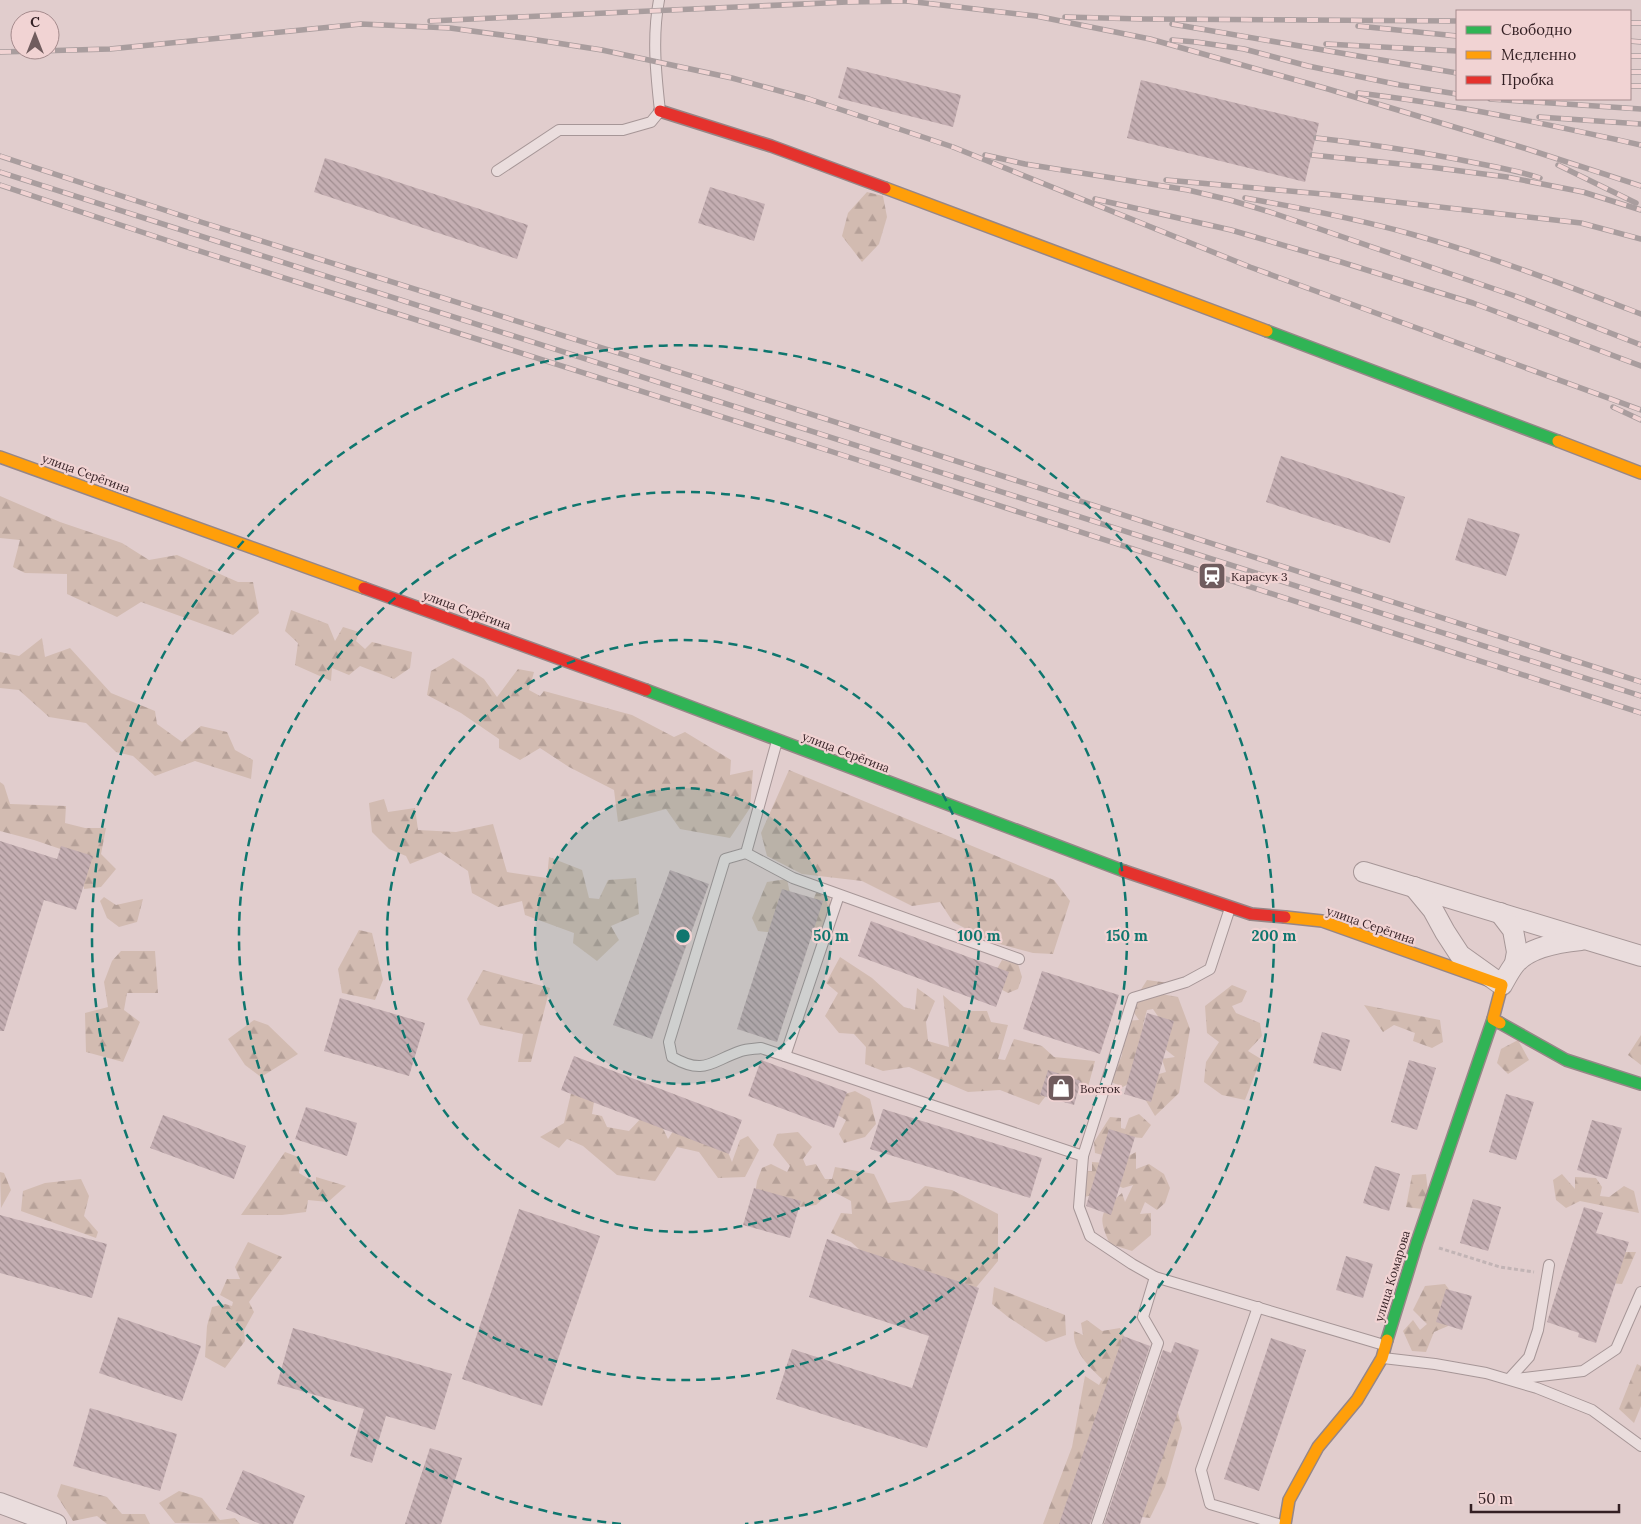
<svg xmlns="http://www.w3.org/2000/svg" width="1641" height="1524" font-family="Lora,serif">
  <style>
    .forest { fill: url(#forest-firs) }
    .building { fill: url(#building-back-hatch) }
    .lines { fill: none; stroke-linecap: round; stroke-linejoin: round }
    .lane-casing { stroke: #a69697; stroke-width: 12 }
    .street-casing { stroke: #a69697; stroke-width: 22 }
    .fast-casing { stroke: #968687; stroke-width: 14 }
    .slow-casing { stroke: #968687; stroke-width: 14 }
    .jam-casing { stroke: #968687; stroke-width: 14 }
    .path { stroke: #c2b4b5; stroke-width: 3; stroke-dasharray: 4 2.5; stroke-linecap: butt }
    .lane { stroke: #eadddd; stroke-width: 10 }
    .street { stroke: #eadddd; stroke-width: 20 }
    .fast { stroke: #30b455; stroke-width: 11 }
    .slow { stroke: #ff9f0a; stroke-width: 11 }
    .jam { stroke: #e5322d; stroke-width: 11 }
    .rail-casing { stroke: #a99d9e; stroke-width: 5.5 }
    .rail { stroke: #f1d3d3; stroke-width: 4; stroke-dasharray: 11; stroke-linecap: butt }
    .ring { fill: none; stroke: #0f766e; stroke-width: 2.5; stroke-dasharray: 9 6 }
    .labels { text-anchor: middle; dominant-baseline: central; stroke-width: 4.5; stroke-linejoin: round; paint-order: stroke }
    .street-label { font-size: 12px; fill: #331f23; stroke: #f1d3d3 }
    .poi-label { font-size: 12px; fill: #331f23; stroke: #f1d3d3; text-anchor: start }
    .centre { fill: #0f766e; stroke: #f1d3d3; stroke-width: 2.5 }
    .ring-label { font-size: 15px; text-anchor: middle; font-weight: bold; fill: #0f766e; stroke: #f1d3d3; stroke-width: 4.5; stroke-linejoin: round; paint-order: stroke }
  </style>
  <defs>
    <pattern id="forest-firs" width="22" height="20" patternUnits="userSpaceOnUse" patternTransform="scale(1.25)"><rect width="22" height="20" fill="#d2bbb1"/><path d="M5 1l3.5 6h-7zM16 11l3.5 6h-7z" fill="#b5a098"/></pattern>
    <pattern id="building-back-hatch" width="6" height="6" patternUnits="userSpaceOnUse" patternTransform="scale(1.25)"><rect width="6" height="6" fill="#c4aeb2"/><path d="M-1 5l2 2M0 0l6 6M5-1l2 2" fill="none" stroke="#a08d90"/></pattern>
  </defs>
  <rect width="100%" height="100%" fill="#e1cdcd"/>
  <!-- forest -->
  <g class="forest">
    <polygon points="867,192 883,196 887,217 879,244 862,262 842,236 848,213"/>
    <polygon points="0,496 60,522 122,543 149,560 177,555 238,582 253,582 259,613 233,635 141,602 117,617 67,594 67,574 25,573 13,567 20,540 0,538"/>
    <polygon points="291,610 328,624 335,641 343,627 359,632 356,641 365,649 372,642 412,652 410,668 394,679 360,666 349,675 332,668 331,681 295,665 298,643 285,631"/>
    <polygon points="42,638 45,657 70,648 111,693 155,711 157,724 182,742 201,726 227,732 235,750 253,760 251,779 195,761 155,776 133,756 116,752 86,723 49,717 19,690 0,688 0,652 19,656"/>
    <polygon points="453,658 484,679 497,697 518,669 534,672 529,690 540,696 544,691 632,715 674,737 685,732 731,760 730,775 753,770 750,808 730,838 680,829 666,809 618,822 614,790 569,767 540,748 520,760 499,748 499,739 461,713 427,695 431,671"/>
    <polygon points="789,770 1054,880 1070,901 1053,954 1033,953 992,942 953,922 940,902 912,906 862,881 802,874 767,856 761,833"/>
    <polygon points="0,782 4,785 10,804 66,806 65,823 85,828 106,828 101,854 116,869 101,887 84,889 84,857 34,840 0,831"/>
    <polygon points="384,799 388,812 415,808 418,830 456,832 493,824 507,872 547,878 549,857 582,870 589,898 599,899 608,880 636,878 639,914 611,926 619,940 597,961 573,943 574,933 525,915 522,901 498,907 472,893 468,871 440,852 410,864 406,856 389,849 372,832 369,803"/>
    <polygon points="787,879 791,899 777,933 758,931 752,918 767,882"/>
    <polygon points="816,893 829,894 832,908 827,927 816,934 807,915"/>
    <polygon points="104,897 116,905 143,899 137,922 119,927 107,918 100,901"/>
    <polygon points="359,930 372,933 383,980 375,1000 342,993 338,969"/>
    <polygon points="121,951 155,951 158,993 127,993 124,1010 140,1022 123,1062 86,1052 85,1013 108,1007 104,982 112,961"/>
    <path d="M840,957l32,21 32,29 11,3 2,-22 18,13 -9,21 2,19 21,6 -6,-52 18,16h26l4,11 17,3 -10,34 7,1 9,-21 28,7 12,11 41,4 -7,26c-28,-8 -32,-5 -49,18l-39,-15 -32,2 -59,-25 -26,4 -18,-7 1,-17 -12,-13 -15,-1 -14,-17 13,-23 -12,-10z"/>
    <polygon points="1002,960 1018,964 1022,977 1018,989 1008,993 997,987 993,976"/>
    <polygon points="483,970 550,988 531,1062 518,1062 523,1034 480,1025 467,999"/>
    <polygon points="1147,980 1169,983 1161,994 1178,997 1190,1029 1179,1093 1155,1116 1139,1089 1152,1076 1166,1072 1162,1059 1175,1057 1161,1046 1167,1030 1153,1009 1147,1010 1143,1025 1154,1037 1138,1078 1123,1087 1111,1082 1122,1055 1124,1021 1139,1020 1130,1007"/>
    <polygon points="1232,985 1247,991 1242,1002 1232,1006 1236,1013 1260,1023 1262,1036 1248,1051 1261,1059 1245,1100 1222,1095 1204,1082 1206,1062 1219,1042 1207,1033 1205,1006"/>
    <polygon points="1364,1005 1440,1020 1443,1042 1432,1048 1413,1041 1415,1033 1394,1025 1383,1032"/>
    <polygon points="254,1020 268,1025 298,1054 261,1077 245,1065 228,1039"/>
    <polygon points="1641,1035 1641,1065 1628,1055"/>
    <polygon points="1518,1040 1529,1060 1508,1074 1497,1063 1501,1049"/>
    <polygon points="573,1085 595,1096 592,1114 602,1116 607,1127 629,1131 645,1114 658,1118 668,1139 679,1122 718,1128 732,1162 740,1140 748,1136 759,1150 745,1177 718,1178 699,1152 677,1147 655,1181 617,1175 583,1146 567,1139 559,1148 540,1137 564,1123"/>
    <polygon points="855,1091 870,1099 876,1124 865,1137 844,1143 839,1134 846,1120 834,1113 842,1095"/>
    <path d="M1139,1114l12,11 -9,13 -22,-2 3,23 13,-7v17l13,-5 15,10 6,14 -5,15 -8,7 -12,-8 -5,12 11,-1v22l-19,16 -22,-7c-12,-27 -11,-31 12,-51l3,9 8,-17 -10,3 -9,-4 -4,6 -29,8 2,-27h9v-9l14,1v-7l-11,-3 -1,-11 16,-25 11,1v10l4,1 4,-11z"/>
    <polygon points="798,1132 812,1147 803,1159 806,1166 816,1164 825,1179 832,1179 835,1167 874,1174 888,1203 910,1200 925,1186 952,1190 998,1214 998,1261 969,1296 869,1258 851,1242 831,1233 841,1213 852,1214 851,1201 832,1191 816,1205 791,1208 754,1201 757,1181 762,1168 771,1164 787,1172 790,1166 773,1145 777,1134"/>
    <polygon points="285,1152 301,1158 299,1173 316,1183 316,1177 346,1186 328,1202 308,1200 306,1212 282,1215 241,1215"/>
    <polygon points="0,1172 4,1173 11,1190 1,1208"/>
    <polygon points="1426,1174 1430,1210 1406,1207 1412,1175"/>
    <polygon points="1562,1174 1575,1189 1575,1177 1596,1178 1602,1187 1600,1196 1609,1197 1624,1186 1634,1191 1639,1213 1580,1201 1566,1208 1556,1200 1553,1180"/>
    <polygon points="81,1179 89,1196 84,1216 98,1232 96,1238 21,1211 23,1191 45,1183"/>
    <polygon points="248,1242 282,1257 249,1302 254,1312 244,1330 245,1341 225,1368 205,1357 207,1326 212,1307 225,1304 232,1306 233,1302 220,1295 227,1279 240,1279 235,1267"/>
    <polygon points="1620,1252 1636,1252 1622,1284 1609,1283"/>
    <polygon points="1445,1284 1456,1299 1448,1326 1434,1332 1426,1352 1412,1351 1403,1331 1413,1320 1420,1330 1427,1324 1413,1310 1425,1286"/>
    <polygon points="994,1287 1065,1315 1066,1335 1046,1342 1008,1317 992,1304"/>
    <path d="M1087,1320l15,11 18,-3 7,14 -63,182h-21l29,-77 13,-71 14,9 3,-6c-13,-12 -30,-29 -28,-48l9,4 -2,-12z"/>
    <polygon points="1637,1364 1641,1366 1641,1406 1634,1423 1619,1409"/>
    <polygon points="1176,1406 1182,1428 1165,1487 1150,1518 1135,1516"/>
    <polygon points="61,1484 107,1497 122,1514 145,1514 150,1524 107,1524 97,1516 73,1521 57,1496"/>
    <polygon points="179,1491 202,1498 220,1520 235,1518 240,1524 175,1523 159,1503"/>
  </g>
  <!-- building -->
  <g class="building">
    <polygon points="847,67 961,95 953,127 838,98"/>
    <polygon points="1141,80 1319,123 1305,182 1127,138"/>
    <polygon points="325,158 528,225 517,259 314,192"/>
    <polygon points="710,187 765,204 754,241 698,223"/>
    <polygon points="1281,456 1405,497 1390,543 1266,502"/>
    <polygon points="1468,518 1520,534 1506,576 1455,560"/>
    <polygon points="0,841 57,859 61,846 93,856 76,910 44,900 4,1031 0,1031"/>
    <polygon points="670,870 709,884 652,1039 613,1025"/>
    <polygon points="782,889 823,901 777,1042 737,1029"/>
    <polygon points="871,921 1009,972 996,1007 858,956"/>
    <polygon points="1042,971 1119,995 1100,1054 1023,1029"/>
    <polygon points="340,998 425,1023 409,1076 324,1051"/>
    <polygon points="1147,1013 1174,1021 1151,1102 1124,1094"/>
    <polygon points="1322,1032 1350,1040 1341,1071 1313,1063"/>
    <polygon points="574,1056 742,1120 729,1154 561,1090"/>
    <polygon points="761,1060 847,1092 834,1128 748,1096"/>
    <polygon points="1409,1060 1436,1068 1417,1130 1391,1122"/>
    <polygon points="1048,1070 1081,1081 1074,1105 1040,1095"/>
    <polygon points="1506,1094 1534,1102 1516,1160 1489,1152"/>
    <polygon points="306,1107 357,1123 347,1156 295,1139"/>
    <polygon points="883,1109 1042,1158 1030,1198 870,1149"/>
    <polygon points="163,1115 246,1146 234,1179 150,1148"/>
    <polygon points="1592,1120 1622,1128 1607,1179 1577,1170"/>
    <polygon points="1109,1129 1135,1137 1111,1215 1086,1206"/>
    <polygon points="1375,1166 1400,1174 1389,1211 1363,1203"/>
    <polygon points="754,1188 801,1201 790,1238 743,1225"/>
    <polygon points="1473,1199 1501,1207 1488,1251 1460,1243"/>
    <polygon points="1584,1207 1603,1213 1596,1233 1629,1242 1596,1343 1578,1337 1579,1333 1547,1322"/>
    <polygon points="519,1209 600,1236 542,1406 462,1379"/>
    <polygon points="0,1215 107,1244 92,1298 0,1273"/>
    <polygon points="827,1239 979,1288 927,1448 776,1399 792,1349 912,1388 929,1336 809,1297"/>
    <polygon points="1346,1256 1373,1264 1363,1298 1336,1290"/>
    <polygon points="1446,1289 1472,1296 1462,1330 1436,1322"/>
    <polygon points="118,1317 201,1346 182,1401 99,1373"/>
    <polygon points="293,1328 452,1374 435,1430 386,1416 372,1463 350,1456 364,1409 277,1384"/>
    <polygon points="1123,1336 1150,1346 1090,1524 1059,1524"/>
    <polygon points="1271,1338 1306,1350 1259,1491 1224,1479"/>
    <polygon points="1175,1342 1199,1350 1140,1524 1104,1524 1163,1350 1171,1353"/>
    <polygon points="90,1408 177,1434 160,1491 73,1466"/>
    <polygon points="430,1448 462,1458 441,1524 405,1524"/>
    <polygon points="243,1470 305,1496 293,1524 260,1524 226,1509"/>
  </g>
  <g class="lines">
    <defs>
      <g id="lane">
        <path d="M497,171l62,-41h64l28,-8 9,-11c-4,-36 -8,-74 -1,-111"/>
        <path d="M777,741l-31,112 -21,6 -56,183 3,15c33,19 39,4 69,-6 6,-2 14,-2 20,-3l322,108 50,-158 53,-16 24,-13 20,-61"/>
        <polyline points="746,853 793,878 1019,959"/>
        <polyline points="785,1056 839,895"/>
        <polyline points="1083,1156 1079,1207 1090,1236 1132,1264 1155,1277 1384,1345"/>
        <polyline points="1258,1307 1201,1470 1210,1504 1278,1524"/>
        <polyline points="1383,1358 1435,1364 1486,1373 1537,1388 1592,1410 1641,1446"/>
        <polyline points="1509,1379 1529,1357 1538,1330 1549,1265"/>
        <polyline points="1515,1379 1583,1371 1616,1349 1641,1292"/>
        <polyline points="1097,1524 1158,1343 1143,1317 1155,1277"/>
      </g>
      <g id="street">
        <polyline points="1364,872 1641,956"/>
        <path d="M1414,887l19,23 12,22 15,23 42,30c4,-7 8,-15 13,-21 14,-17 45,-22 66,-24"/>
        <polyline points="1500,913 1513,930 1517,952 1515,963"/>
        <polyline points="0,1503 56,1524"/>
      </g>
      <g id="fast">
        <polyline points="1267,331 1558,441"/>
        <polyline points="646,690 1124,871"/>
        <polyline points="1500,1023 1566,1060 1641,1084"/>
        <polyline points="1387,1340 1417,1242 1493,1019"/>
      </g>
      <g id="slow">
        <polyline points="885,188 1267,331"/>
        <polyline points="1558,441 1641,473"/>
        <polyline points="0,457 364,588"/>
        <polyline points="1285,917 1322,921 1502,985 1493,1019 1500,1023"/>
        <polyline points="1285,1524 1289,1500 1318,1447 1357,1400 1382,1358 1387,1340"/>
      </g>
      <g id="jam">
        <polyline points="660,111 771,146 885,188"/>
        <polyline points="364,588 646,690"/>
        <polyline points="1124,871 1251,914 1285,917"/>
      </g>
    </defs>
    <!-- lane casing -->
    <use href="#lane" class="lane-casing"/>
    <!-- street casing -->
    <use href="#street" class="street-casing"/>
    <!-- fast casing -->
    <use href="#fast" class="fast-casing"/>
    <!-- slow casing -->
    <use href="#slow" class="slow-casing"/>
    <!-- jam casing -->
    <use href="#jam" class="jam-casing"/>
    <!-- path -->
    <polyline class="path" points="1439,1248 1500,1267 1534,1272"/>
    <!-- lane -->
    <use href="#lane" class="lane"/>
    <!-- street -->
    <use href="#street" class="street"/>
    <!-- fast -->
    <use href="#fast" class="fast"/>
    <!-- slow -->
    <use href="#slow" class="slow"/>
    <!-- jam -->
    <use href="#jam" class="jam"/>
    <defs>
      <g id="rail">
        <polyline points="907,1 1036,16 1150,39 1328,89 1524,148 1641,186"/>
        <polyline points="1065,17 1143,19 1457,21"/>
        <polyline points="430,21 847,2 912,1"/>
        <polyline points="1630,23 1641,23"/>
        <polyline points="1172,24 1457,73"/>
        <polyline points="1358,26 1457,36"/>
        <polyline points="1172,40 1196,42 1244,49 1308,66 1400,85 1457,94"/>
        <polyline points="1630,41 1641,42"/>
        <polyline points="1326,44 1457,51"/>
        <polyline points="0,52 110,49 361,24 450,28 531,39 602,50 732,78 809,99 953,147 1250,267 1641,410"/>
        <polyline points="1630,56 1641,56"/>
        <polyline points="1630,72 1641,72"/>
        <polyline points="1630,86 1641,86"/>
        <path d="M1358,93c95,11 189,31 283,52"/>
        <polyline points="1490,99 1641,109"/>
        <polyline points="1539,117 1641,124"/>
        <path d="M1316,138c53,6 107,14 160,25 21,4 43,8 64,15"/>
        <polyline points="985,155 1025,164 1188,190 1230,200 1273,213 1515,296 1641,345"/>
        <polyline points="1312,155 1430,167 1507,177 1583,192 1641,210"/>
        <polyline points="0,156 201,222 708,381 1641,682"/>
        <polyline points="1558,165 1636,203"/>
        <polyline points="0,172 1641,696"/>
        <polyline points="1166,180 1334,195 1581,223 1641,239"/>
        <polyline points="0,185 187,247 833,452 1641,713"/>
        <path d="M1245,198c56,10 112,21 166,36 79,22 154,51 230,80"/>
        <polyline points="1095,199 1231,230 1341,262 1473,303 1641,366"/>
        <polyline points="1613,407 1641,420"/>
      </g>
    </defs>
    <!-- rail casing -->
    <use href="#rail" class="rail-casing"/>
    <!-- rail -->
    <use href="#rail" class="rail"/>
  </g>
  <!-- distance rings -->
  <circle cx="683" cy="936" r="148" fill="#0f766e" fill-opacity=".12"/>
  <g class="ring">
    <circle cx="683" cy="936" r="148"/>
    <circle cx="683" cy="936" r="296"/>
    <circle cx="683" cy="936" r="444"/>
    <path d="M621 1524A591 591 0 1 1 745 1524"/>
  </g>
  <!-- icons -->
  <defs>
    <symbol id="station-square" viewBox="-11 -11 22 22"><rect x="-9" y="-9" width="18" height="18" rx="4" fill="#705c5e" stroke="#f1d3d3"/><path d="M-3-6H3Q5-6 5-4V2Q5 4 3 4L4.5 6H3L1.5 4h-3L-3 6H-4.5L-3 4Q-5 4-5 2V-4Q-5-6-3-6ZM-3.5-4v3h7v-3ZM-3.5 1v1.5H-2V1ZM2 1v1.5H3.5V1Z" fill="#fff"/></symbol>
    <symbol id="shop-square" viewBox="-11 -11 22 22"><rect x="-9" y="-9" width="18" height="18" rx="4" fill="#705c5e" stroke="#f1d3d3"/><path d="M-5-2.5h2.3a2.7 3.5 0 0 1 5.4 0H5L5.5 6h-11ZM-1.5-2.5h3a1.5 2.3 0 0 0-3 0Z" fill="#fff"/></symbol>
  </defs>
  <g fill-rule="evenodd">
    <use href="#station-square" x="1196" y="560" width="32" height="32"/>
    <use href="#shop-square" x="1045" y="1072" width="32" height="32"/>
  </g>
  <g class="labels">
    <!-- street labels -->
    <g class="street-label">
      <text transform="translate(86 473) rotate(20)">улица Серёгина</text>
      <text transform="translate(467 610) rotate(20)">улица Серёгина</text>
      <text transform="translate(846 752) rotate(21)">улица Серёгина</text>
      <text transform="translate(1371 925) rotate(19)">улица Серёгина</text>
      <text transform="translate(1392 1276) rotate(-73)">улица Комарова</text>
    </g>
    <!-- poi labels -->
    <g class="poi-label">
      <text x="1231" y="576">Карасук 3</text>
      <text x="1080" y="1088">Восток</text>
    </g>
  </g>
  <circle cx="683" cy="936" r="8" class="centre"/>
  <g class="ring-label">
    <text x="831" y="941">50 m</text>
    <text x="979" y="941">100 m</text>
    <text x="1127" y="941">150 m</text>
    <text x="1274" y="941">200 m</text>
  </g>
  <!-- legend -->
  <rect x="1456" y="10" width="175" height="90" fill="#f1d3d3" stroke="#a58b8d"/>
  <rect x="1466" y="26" width="25" height="8" fill="#30b455" stroke="#a58b8d"/>
  <text x="1501" y="35" font-size="15" fill="#331f23">Свободно</text>
  <rect x="1466" y="51" width="25" height="8" fill="#ff9f0a" stroke="#a58b8d"/>
  <text x="1501" y="60" font-size="15" fill="#331f23">Медленно</text>
  <rect x="1466" y="76" width="25" height="8" fill="#e5322d" stroke="#a58b8d"/>
  <text x="1501" y="85" font-size="15" fill="#331f23">Пробка</text>
  <!-- north arrow -->
  <g transform="translate(35 35)"><circle r="24" fill="#f1d3d3" stroke="#a58b8d"/>
  <path d="M0-4L9 19L0 12L-9 19Z" fill="#705c5e"/>
  <text y="-8" font-size="14" font-weight="bold" text-anchor="middle" fill="#331f23">С</text>
  </g>
  <!-- scale -->
  <path d="M1471 1504v8h148v-8" fill="none" stroke="#331f23" stroke-width="2.5"/>
  <text x="1478" y="1504" font-size="15" fill="#331f23" stroke="#f1d3d3" stroke-width="4" paint-order="stroke">50 m</text>
</svg>
